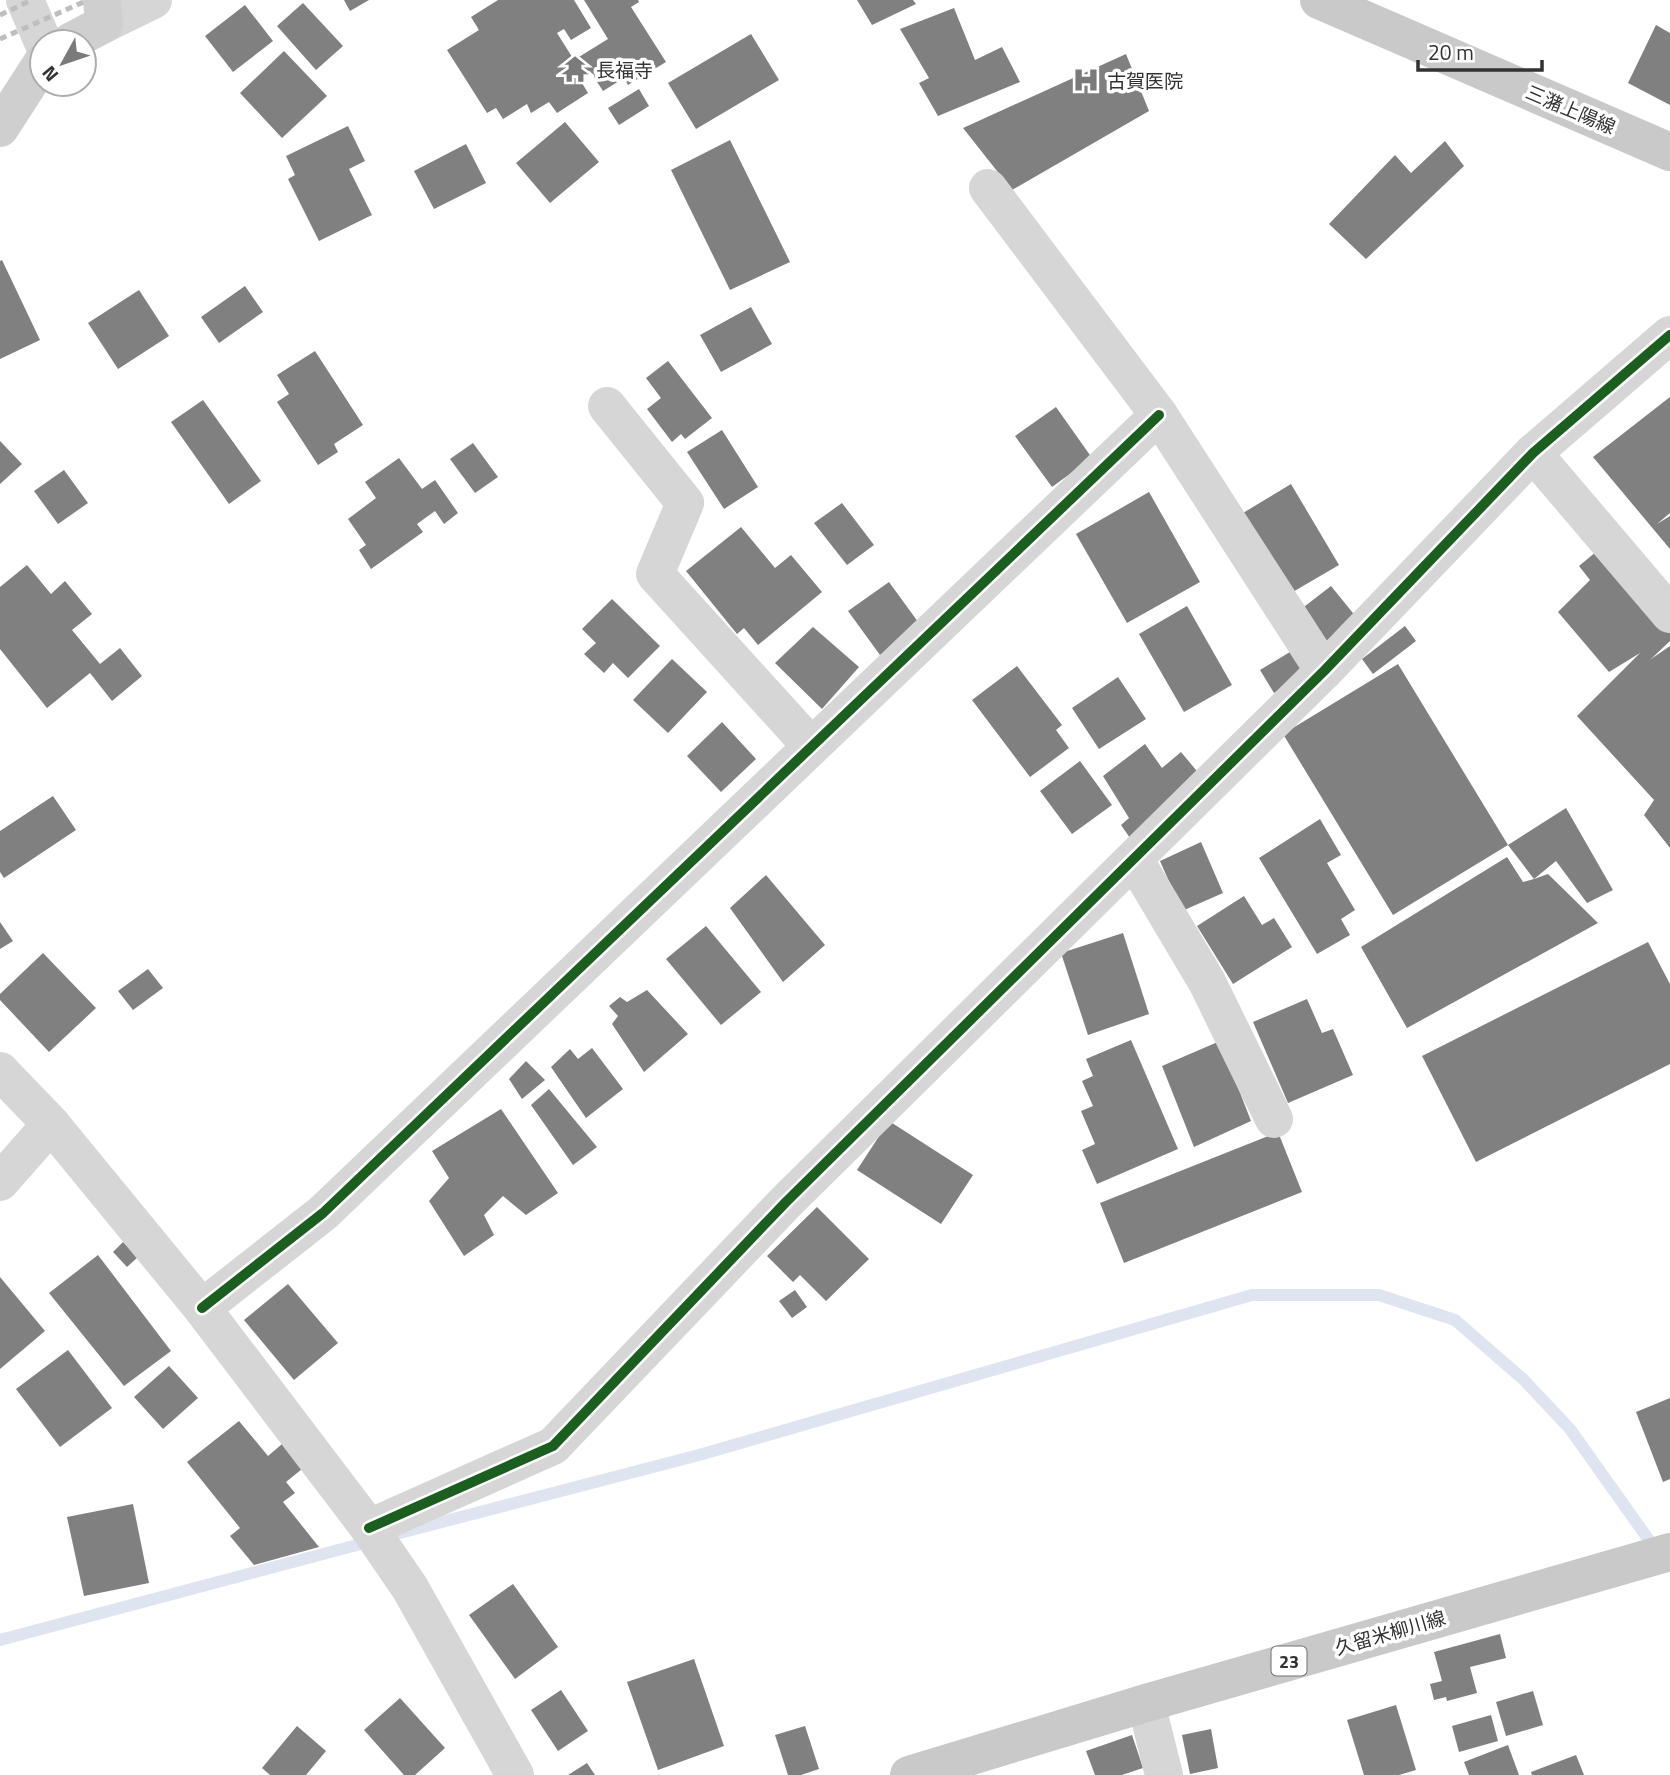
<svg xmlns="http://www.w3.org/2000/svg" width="1670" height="1775" font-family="'Titillium Web','Noto Sans JP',sans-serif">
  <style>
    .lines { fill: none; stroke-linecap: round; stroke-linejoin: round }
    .stream { stroke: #dfe5f0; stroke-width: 12 }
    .building { fill: #808080 }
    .street { stroke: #d6d6d6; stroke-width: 38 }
    .secondary { stroke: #cfcfcf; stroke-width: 38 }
    .primary { stroke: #c9c9c9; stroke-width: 38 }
    .rail { stroke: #bebebe; stroke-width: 5; stroke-dasharray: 7 5; stroke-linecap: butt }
    .cycleway-casing { stroke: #fff; stroke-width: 15 }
    .cycleway { stroke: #1b5e20; stroke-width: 10 }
    .labels { text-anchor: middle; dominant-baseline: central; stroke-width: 7; stroke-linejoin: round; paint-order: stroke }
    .shield { fill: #fff; stroke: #707070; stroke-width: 2 }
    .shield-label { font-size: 18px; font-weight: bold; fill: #323232 }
    .poi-label { font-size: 19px; fill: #323232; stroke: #fff; text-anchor: start }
    .street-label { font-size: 19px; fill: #323232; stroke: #fff }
  </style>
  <rect width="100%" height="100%" fill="#fff"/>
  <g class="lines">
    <!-- stream -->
    <g class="stream">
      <polyline points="396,1534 699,1455 1252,1295 1379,1295 1455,1320 1524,1380 1570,1429 1656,1550"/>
      <polyline points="0,1640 372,1541"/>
    </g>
  </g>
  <!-- building -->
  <g class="building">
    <polygon points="344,0 369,0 350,11"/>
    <polygon points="498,0 574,0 591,28 571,40 564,29 557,33 574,60 608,39 584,0 638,0 639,2 631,7 666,62 628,85 624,78 603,91 590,71 579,78 588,93 557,113 549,102 531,113 527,104 503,119 496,108 487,113 447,50 479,30 471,17"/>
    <polygon points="857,0 913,0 916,4 872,25"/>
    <polygon points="303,3 343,46 316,70 277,26"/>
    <polygon points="245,5 273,41 233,72 205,36"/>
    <polygon points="954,8 975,60 1002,47 1020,82 938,116 919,83 929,78 900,29"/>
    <polygon points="1656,25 1670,33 1670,105 1628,83"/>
    <polygon points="751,34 779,80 696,129 668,83"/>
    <polygon points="284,51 327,96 282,138 240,93"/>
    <polygon points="1126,54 1149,111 1012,190 963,128"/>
    <polygon points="639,89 649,106 619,125 608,108"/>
    <polygon points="565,122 599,162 550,203 516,163"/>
    <polygon points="348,126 365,161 349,169 372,215 319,241 288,179 295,175 286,156"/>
    <polygon points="730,140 790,262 730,290 671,170"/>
    <polygon points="1445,141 1464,166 1366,259 1329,224 1395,155 1411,173"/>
    <polygon points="466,144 486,183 434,209 414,171"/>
    <polygon points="2,260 40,340 0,359 0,261"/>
    <polygon points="245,286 263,312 219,343 201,317"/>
    <polygon points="139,290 169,336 118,369 88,323"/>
    <polygon points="751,307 772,344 721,372 700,335"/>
    <polygon points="315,351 363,425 334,444 338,452 318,465 277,402 289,394 277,375"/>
    <polygon points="668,361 712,418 685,439 681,434 672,442 647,409 661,398 646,378"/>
    <polygon points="1670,397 1670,513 1657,524 1670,516 1670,549 1593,457"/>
    <polygon points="203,400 261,481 229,504 171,422"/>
    <polygon points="1056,407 1092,458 1052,487 1015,436"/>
    <polygon points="722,430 758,487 724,509 687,452"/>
    <polygon points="0,441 22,464 0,484"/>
    <polygon points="473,443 498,477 475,493 450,459"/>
    <polygon points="399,458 422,489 435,480 458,513 444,524 435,511 417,524 423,532 371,569 359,550 366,545 348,519 376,498 365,482"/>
    <polygon points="64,470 88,503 58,524 34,491"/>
    <polygon points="1291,484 1339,565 1291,593 1243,513"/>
    <polygon points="1149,492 1200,582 1127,623 1076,534"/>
    <polygon points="842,503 874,545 847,565 814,523"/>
    <polygon points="741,527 775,568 791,555 822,592 758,645 744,628 737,634 686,571"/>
    <polygon points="1603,546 1670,626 1670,641 1651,659 1670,646 1670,848 1644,815 1654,800 1577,716 1640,653 1609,672 1558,612 1590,580 1579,566"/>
    <polygon points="27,565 51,594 65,581 92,614 72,630 100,664 120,648 142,676 112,701 90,673 47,708 0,649 0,587"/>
    <polygon points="889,582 921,626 880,655 848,611"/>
    <polygon points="1331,586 1357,618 1325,642 1300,610"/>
    <polygon points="612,599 660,646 628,678 613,663 604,673 584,654 596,643 582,629"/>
    <polygon points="1187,606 1232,685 1184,712 1139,634"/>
    <polygon points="1405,626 1416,641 1373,674 1362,659"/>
    <polygon points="813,627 859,667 822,709 775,663"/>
    <polygon points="1295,649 1309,672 1274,693 1260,670"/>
    <polygon points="672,659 707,692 668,733 633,700"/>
    <polygon points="1398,664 1508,845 1393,915 1283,734"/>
    <polygon points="1017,666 1062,725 1056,730 1069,748 1030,777 972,700"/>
    <polygon points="1118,677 1146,719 1099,749 1072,708"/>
    <polygon points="722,722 756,759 721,792 687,756"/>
    <polygon points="1145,744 1162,768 1181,752 1201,776 1130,838 1121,825 1129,818 1103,776"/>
    <polygon points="1080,761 1112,805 1072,834 1040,791"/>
    <polygon points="53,796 76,830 4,878 0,872 0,831"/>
    <polygon points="1566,808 1613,890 1587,903 1556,861 1534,879 1548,874 1598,923 1407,1028 1361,947 1507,857 1523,882 1534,879 1508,845"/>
    <polygon points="1320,819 1341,855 1327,863 1355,910 1341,919 1350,935 1317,954 1259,858"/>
    <polygon points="1201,842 1223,893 1182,911 1160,861"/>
    <polygon points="766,875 825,945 783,982 730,908"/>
    <polygon points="1244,896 1262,925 1274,918 1292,947 1233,984 1197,926"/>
    <polygon points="0,922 13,941 0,949"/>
    <polygon points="706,926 761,992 721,1025 666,959"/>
    <polygon points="1123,933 1149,1014 1088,1035 1061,953"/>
    <polygon points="1648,942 1670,984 1670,1064 1476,1162 1422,1056"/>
    <polygon points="43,953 96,1008 49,1052 0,1000 0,994"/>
    <polygon points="148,969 163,988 133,1010 118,991"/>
    <polygon points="647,990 688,1034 644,1072 612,1024 618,1016 609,1006 620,997 627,1002"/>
    <polygon points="1307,999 1322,1033 1333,1029 1353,1075 1288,1103 1253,1022"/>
    <polygon points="1131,1040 1178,1149 1097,1184 1082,1150 1095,1144 1081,1111 1093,1106 1082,1081 1093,1076 1086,1059"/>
    <polygon points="1220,1041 1251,1121 1194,1147 1162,1066"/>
    <polygon points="592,1048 623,1089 586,1118 551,1067 570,1049 578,1059"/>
    <polygon points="526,1061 545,1080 522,1099 509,1079"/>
    <polygon points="549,1089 597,1147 573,1165 531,1105"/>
    <polygon points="501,1109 558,1193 526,1215 503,1196 484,1215 494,1235 464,1256 429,1201 449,1178 432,1151"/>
    <polygon points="889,1121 973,1175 941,1224 857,1170"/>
    <polygon points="1278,1132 1302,1192 1124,1263 1100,1203"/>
    <polygon points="817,1207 869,1259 826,1301 800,1275 793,1282 767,1256"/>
    <polygon points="123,1242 138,1257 127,1267 113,1252"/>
    <polygon points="98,1255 171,1351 124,1386 49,1293"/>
    <polygon points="0,1277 45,1331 0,1369"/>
    <polygon points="288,1284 338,1343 294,1380 244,1320"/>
    <polygon points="795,1290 807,1307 792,1318 779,1301"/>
    <polygon points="68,1350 112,1408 60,1447 16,1389"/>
    <polygon points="169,1366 198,1398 163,1429 134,1397"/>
    <polygon points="1670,1398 1670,1479 1663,1482 1636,1412"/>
    <polygon points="239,1421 268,1456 282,1444 302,1469 286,1482 295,1493 283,1502 319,1547 254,1565 230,1536 240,1528 187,1462"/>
    <polygon points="133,1504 149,1583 84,1596 67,1517"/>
    <polygon points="513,1584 558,1647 515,1679 469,1615"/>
    <polygon points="1500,1634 1506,1658 1470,1667 1477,1693 1447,1701 1446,1697 1434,1700 1430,1684 1442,1681 1434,1652"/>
    <polygon points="694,1659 724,1746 658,1770 627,1682"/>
    <polygon points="561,1690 588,1731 558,1751 531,1710"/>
    <polygon points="1533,1691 1543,1725 1506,1736 1496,1702"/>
    <polygon points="400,1698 445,1748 415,1775 404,1775 364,1730"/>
    <polygon points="1396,1705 1416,1770 1399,1775 1364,1775 1347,1720"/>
    <polygon points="1491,1715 1498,1741 1459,1752 1452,1726"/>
    <polygon points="297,1726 326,1751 306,1775 270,1775 262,1768"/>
    <polygon points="805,1726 819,1769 801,1775 788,1775 775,1735"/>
    <polygon points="1211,1729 1218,1768 1190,1774 1182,1735"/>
    <polygon points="1132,1735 1143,1768 1122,1775 1095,1775 1086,1751"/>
    <polygon points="1508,1745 1519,1775 1469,1775 1464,1762"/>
    <polygon points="1576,1755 1584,1775 1532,1775 1531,1772"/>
    <polygon points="587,1763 595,1775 568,1775"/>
  </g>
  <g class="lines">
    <!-- street -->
    <g class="street">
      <polyline points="25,0 43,42"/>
      <polyline points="104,24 153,0"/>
      <polyline points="988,188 1159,415 1324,671"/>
      <polyline points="607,406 685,503 655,574 811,746"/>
      <polyline points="1533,453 1670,614"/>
      <polyline points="1134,859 1207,982 1274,1119"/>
      <polyline points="0,1071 51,1124 202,1308 369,1528 410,1588 515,1775"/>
      <polyline points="0,1182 51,1124"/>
      <polyline points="202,1308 323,1213 1159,415"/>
      <polyline points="369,1528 553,1446 786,1202 1324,671 1533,453 1670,335"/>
      <polyline points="1146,1703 1164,1775"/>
    </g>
    <!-- secondary -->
    <g class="secondary">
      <polyline points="70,42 104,24 102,0"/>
      <polyline points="0,128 42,63"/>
    </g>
    <!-- primary -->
    <g class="primary">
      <polyline points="1319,0 1670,152"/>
      <polyline points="909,1775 1146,1703 1670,1552"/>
    </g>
    <!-- rail -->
    <g class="rail">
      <polyline points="0,15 32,0"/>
      <polyline points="0,39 88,0"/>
    </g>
    <defs>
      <g id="cycleway">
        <polyline points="202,1308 323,1213 1159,415"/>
        <polyline points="369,1528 553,1446 786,1202 1324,671 1533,453 1670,335"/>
      </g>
    </defs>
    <!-- cycleway casing -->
    <use href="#cycleway" class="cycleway-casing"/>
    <!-- cycleway -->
    <use href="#cycleway" class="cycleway"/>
  </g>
  <!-- icons -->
  <defs>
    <symbol id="temple-bare" viewBox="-9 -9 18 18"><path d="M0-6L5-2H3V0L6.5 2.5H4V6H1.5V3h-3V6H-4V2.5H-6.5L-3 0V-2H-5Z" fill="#7a7a7a" stroke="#fff" stroke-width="2.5" paint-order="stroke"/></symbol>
    <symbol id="hospital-bare" viewBox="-9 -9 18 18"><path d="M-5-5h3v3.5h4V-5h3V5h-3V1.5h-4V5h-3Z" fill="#7a7a7a" stroke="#fff" stroke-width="2.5" paint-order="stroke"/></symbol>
  </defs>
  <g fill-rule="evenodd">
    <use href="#temple-bare" x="556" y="50" width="38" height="38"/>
    <use href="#hospital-bare" x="1067" y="61" width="38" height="38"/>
  </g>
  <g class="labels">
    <!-- shield labels -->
    <rect class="shield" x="1271.5" y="1646.5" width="35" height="29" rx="5"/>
    <g class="shield-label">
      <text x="1289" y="1661">23</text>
    </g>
    <!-- poi labels -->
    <g class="poi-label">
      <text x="596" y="69">長福寺</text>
      <text x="1107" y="80">古賀医院</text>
    </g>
    <!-- street labels -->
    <g class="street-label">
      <text transform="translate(1571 109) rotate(23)">三潴上陽線</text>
      <text transform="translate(1390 1632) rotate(-16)">久留米柳川線</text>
    </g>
  </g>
  <!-- north arrow -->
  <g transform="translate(63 63) rotate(230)"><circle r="33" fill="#ffffff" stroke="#adadad" stroke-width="2"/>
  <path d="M0-5L12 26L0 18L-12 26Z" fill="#7a7a7a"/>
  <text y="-10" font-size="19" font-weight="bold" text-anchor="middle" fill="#323232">N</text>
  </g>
  <!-- scale -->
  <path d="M1418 60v10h124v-10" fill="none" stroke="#323232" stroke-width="3.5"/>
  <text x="1428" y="60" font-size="21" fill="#323232" stroke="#ffffff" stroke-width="5" paint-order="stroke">20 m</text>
</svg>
